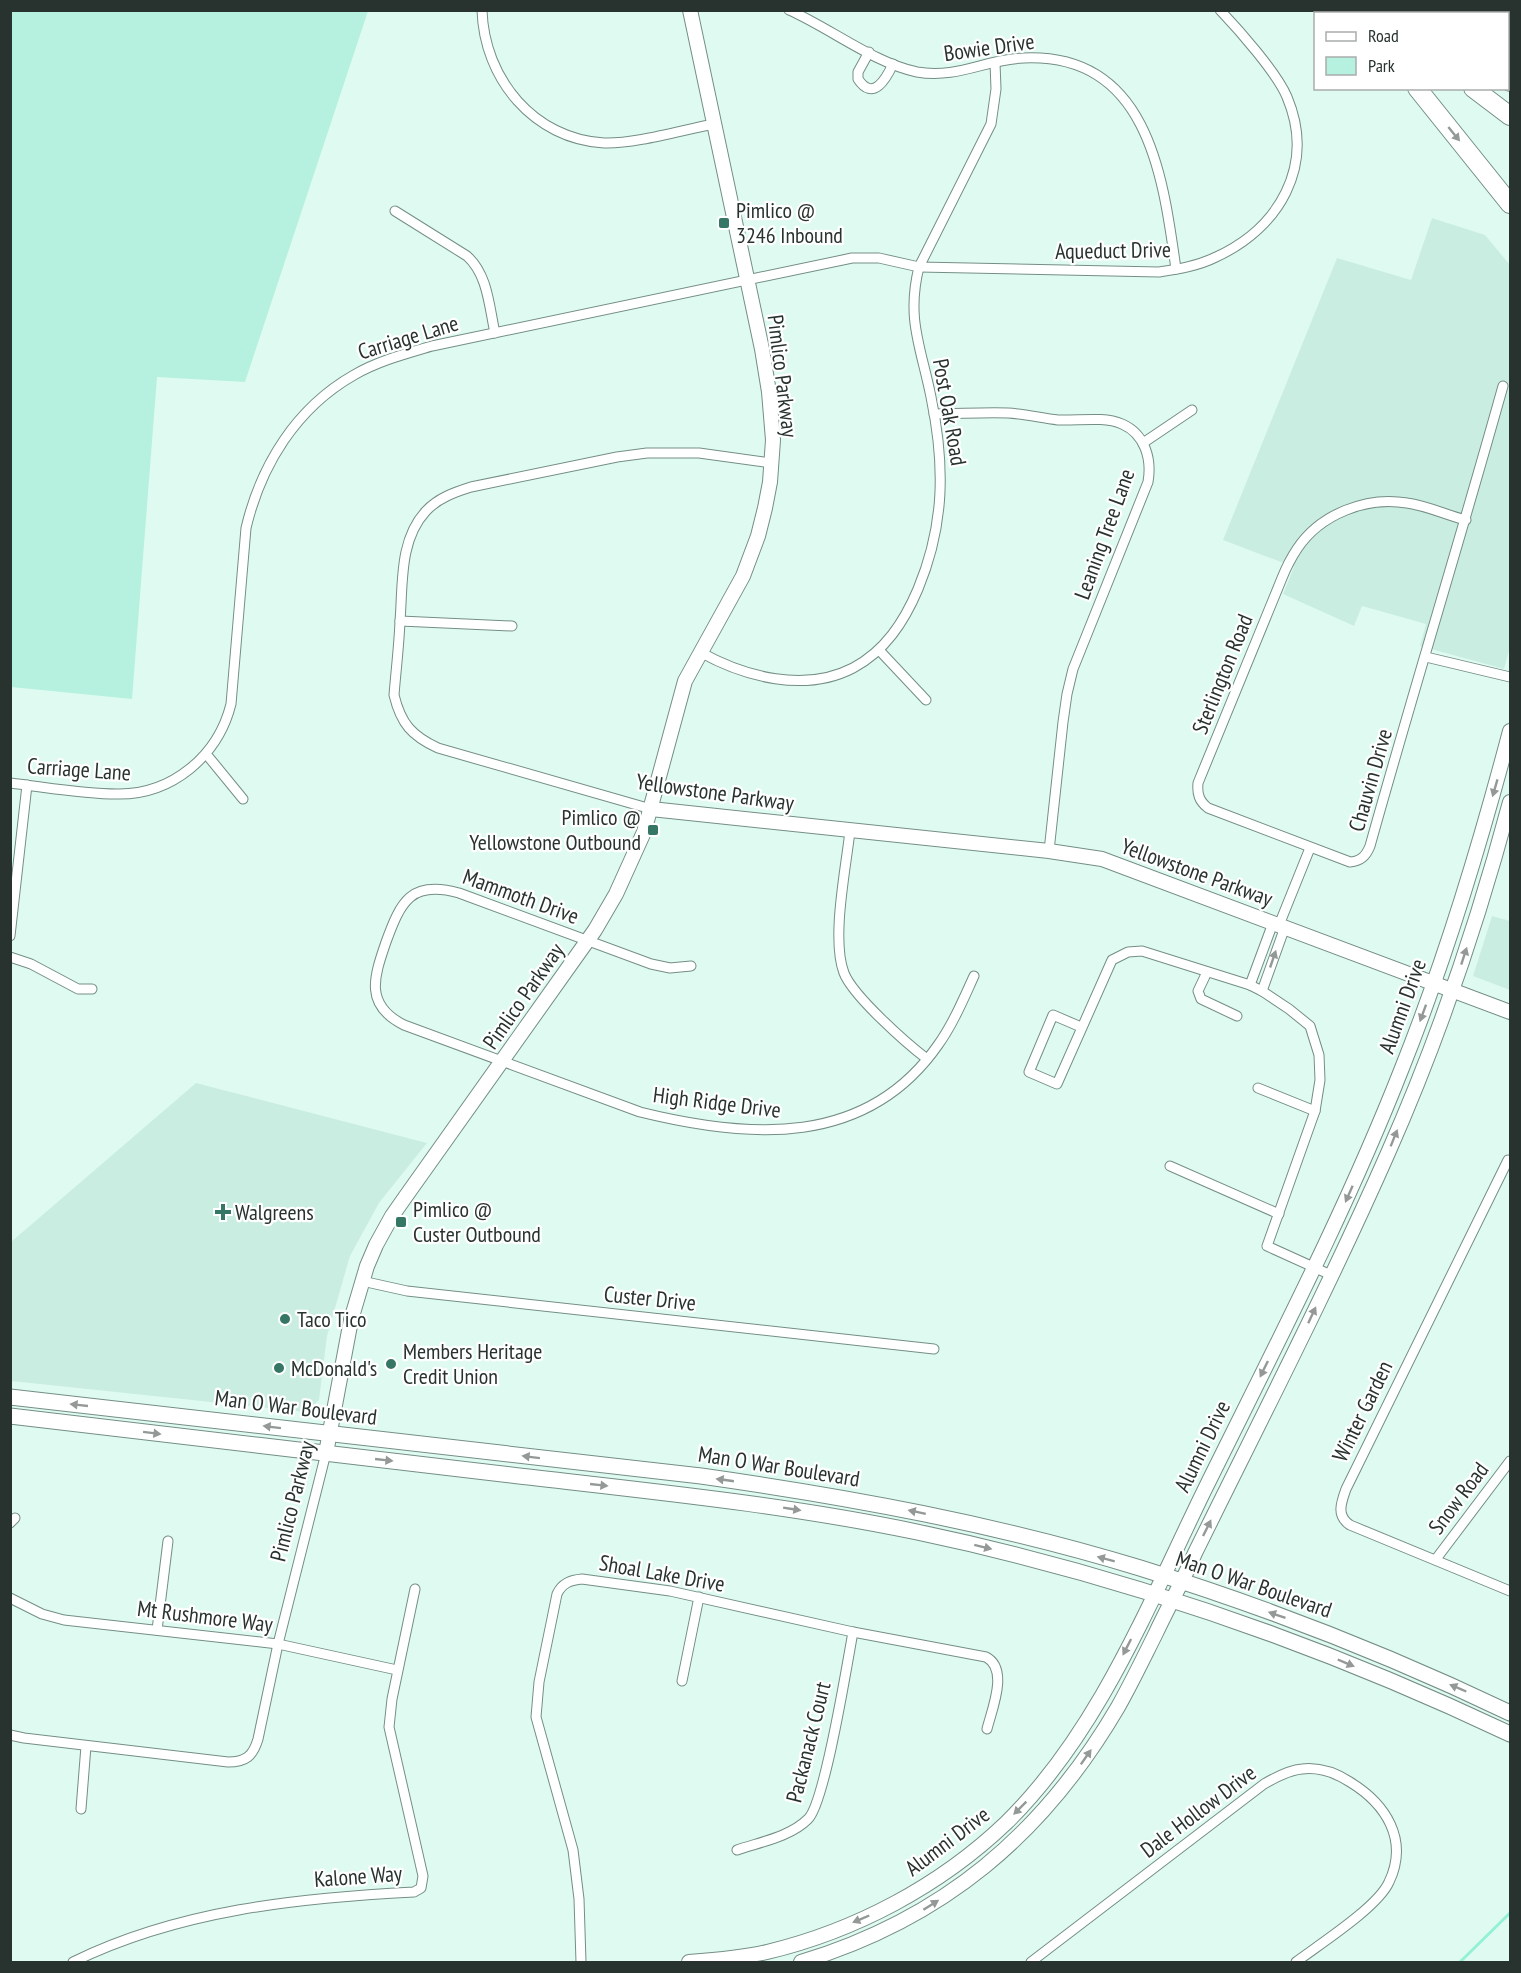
<svg xmlns="http://www.w3.org/2000/svg" width="1521" height="1973" font-family="'PT Sans Narrow',sans-serif">
  <style>
    .built { fill: #caede2 }
    .green { fill: #b6f0de }
    .lines { fill: none; stroke-linecap: round; stroke-linejoin: round }
    .stream { stroke: #95f1d6; stroke-width: 3 }
    .street-casing { stroke: #748e86; stroke-width: 11 }
    .secondary-casing { stroke: #748e86; stroke-width: 16 }
    .primary-casing { stroke: #748e86; stroke-width: 17 }
    .highway-casing { stroke: #748e86; stroke-width: 20 }
    .street { stroke: #fff; stroke-width: 9 }
    .secondary { stroke: #fff; stroke-width: 14 }
    .primary { stroke: #fff; stroke-width: 15 }
    .highway { stroke: #fff; stroke-width: 18 }
    .oneway { fill: #949997 }
    .poi-dot { fill: #367665; stroke: #fff; stroke-width: 2 }
    .labels { text-anchor: middle; dominant-baseline: central; stroke-width: 4.5; stroke-linejoin: round; paint-order: stroke }
    .street-label { font-size: 22px; fill: #28332f; stroke: #fff }
    .poi-label { font-size: 22px; fill: #28332f; stroke: #fff; text-anchor: start }
  </style>
  <rect width="100%" height="100%" fill="#dffbf1"/>
  <!-- built -->
  <g class="built">
    <polygon points="1432,218 1485,235 1510,265 1510,647 1504,669 1420,646 1426,624 1362,606 1354,626 1283,594 1294,567 1223,540 1337,258 1411,280"/>
    <polygon points="1492,916 1510,921 1510,990 1473,976"/>
    <polygon points="196,1083 427,1143 379,1203 350,1256 327,1336 319,1400 306,1412 11,1381 11,1242"/>
  </g>
  <!-- green -->
  <polygon class="green" points="10,11 368,11 245,382 157,377 132,699 11,687"/>
  <g class="lines">
    <!-- stream -->
    <polyline class="stream" points="1460,1962 1510,1913"/>
    <defs>
      <g id="street">
        <path d="M482,10c2,69 52,129 122,133 31,1 78,-13 110,-19"/>
        <path d="M789,10c41,18 85,53 128,62 41,7 69,-13 107,-14 124,-5 139,118 152,211"/>
        <path d="M869,52l-11,20v7c15,23 28,0 35,-15"/>
        <path d="M395,211l72,45c21,19 22,50 28,77"/>
        <path d="M934,414c25,0 49,-2 74,-1 17,1 33,5 50,7 20,1 45,-4 64,4 23,10 30,35 26,58l-75,187 -6,25 -4,28 -14,129"/>
        <polyline points="1143,443 1192,410"/>
        <path d="M1466,520c-20,-5 -38,-14 -59,-17 -40,-7 -87,11 -110,46 -6,9 -11,19 -15,29l-84,205c-1,11 1,18 10,25l142,54c11,-1 16,-6 20,-16 43,-154 90,-306 133,-460"/>
        <polyline points="400,621 512,626"/>
        <polyline points="879,650 926,700"/>
        <path d="M700,652c45,25 105,41 153,16 32,-17 51,-46 65,-79 27,-65 27,-124 13,-192 -10,-50 -25,-78 -12,-130l72,-143 5,-35 -1,-26"/>
        <polyline points="1426,657 1510,677"/>
        <polyline points="207,755 243,799"/>
        <path d="M10,783c35,4 72,11 107,11 55,1 101,-38 114,-90l15,-176c15,-63 50,-120 108,-153 24,-14 51,-21 78,-29l420,-88h27l40,9 240,5c19,-3 39,-6 57,-15 63,-29 100,-91 71,-160 -10,-24 -48,-67 -67,-87"/>
        <path d="M651,809l-213,-61c-26,-12 -37,-24 -44,-53 2,-25 5,-49 6,-74 3,-37 -1,-81 26,-110 12,-13 29,-19 45,-24l146,-30 30,-4h52l72,10"/>
        <path d="M850,831c-4,37 -19,108 -6,142 9,23 62,70 83,86"/>
        <polyline points="1279,925 1310,848"/>
        <polyline points="10,936 27,785"/>
        <polyline points="10,957 31,964 78,989 92,989"/>
        <path d="M691,966l-21,2 -19,-4 -192,-71c-48,-13 -58,8 -73,49 -12,35 -22,63 18,83l236,87c109,27 226,36 298,-67 15,-21 25,-45 36,-69"/>
        <polyline points="1207,972 1198,991 1201,999 1237,1016"/>
        <polyline points="1250,985 1273,923"/>
        <polyline points="1262,991 1285,927"/>
        <polyline points="1081,1027 1053,1015 1029,1072 1057,1084 1112,960 1128,952 1142,951 1250,985 1262,991 1289,1009 1310,1026 1319,1055 1320,1080 1315,1111 1267,1246 1331,1275"/>
        <polyline points="1258,1088 1315,1111"/>
        <path d="M1510,1161l-2,-1 -162,329c-5,14 -10,27 4,36l160,66"/>
        <polyline points="1170,1166 1279,1214"/>
        <polyline points="362,1281 407,1291 934,1349"/>
        <polyline points="10,1523 15,1518"/>
        <polyline points="1436,1559 1510,1461"/>
        <polyline points="10,1598 42,1614 64,1620 278,1644 397,1670"/>
        <polyline points="157,1630 168,1541"/>
        <polyline points="682,1681 699,1597"/>
        <path d="M10,1735l14,3 204,24c18,0 25,-6 30,-23l20,-95 48,-191"/>
        <polyline points="81,1809 86,1746"/>
        <path d="M737,1850c23,-8 53,-13 71,-31 17,-16 39,-155 45,-187"/>
        <path d="M73,1962c106,-52 225,-64 341,-70l7,-4 2,-12 -34,-149 3,-28 23,-110"/>
        <path d="M581,1962l-2,-63 -6,-49 -37,-133 3,-35 18,-88c5,-11 14,-14 25,-15l88,12 183,41 133,25c23,12 6,52 1,72"/>
        <path d="M1031,1962l233,-178c12,-7 25,-14 38,-15 18,-2 34,4 48,13 36,22 59,58 39,100 -11,25 -69,62 -93,80"/>
      </g>
      <g id="secondary">
        <polyline points="651,809 1049,851 1102,859 1510,1012"/>
        <polyline points="326,1453 351,1320 367,1266 376,1245 392,1216 406,1196 595,930 616,894 644,832 685,681 743,576 758,536 765,508 770,482 773,440 769,392 762,349 690,10"/>
        <path d="M689,1962c26,-2 52,-4 78,-10 88,-21 173,-66 239,-129 93,-91 143,-220 200,-336 68,-138 140,-276 196,-419 44,-110 78,-223 108,-337"/>
        <path d="M801,1962c142,-43 242,-127 317,-255 13,-23 25,-48 37,-72 13,-28 28,-54 40,-82 65,-132 133,-264 193,-400 50,-113 90,-231 122,-351"/>
      </g>
      <g id="primary">
        <path d="M10,1397l691,79c148,21 295,48 439,92 126,39 251,88 370,145"/>
        <path d="M10,1416c167,20 334,39 501,59 136,16 272,29 406,57 205,43 405,113 593,202"/>
      </g>
      <g id="highway">
        <polyline points="1350,10 1352,14"/>
        <polyline points="1376,10 1380,14"/>
        <polyline points="1418,10 1422,14"/>
        <polyline points="1482,10 1489,14"/>
        <polyline points="1508,30 1510,32"/>
        <polyline points="1508,80 1510,82"/>
        <polyline points="1417,88 1510,204"/>
        <polyline points="1473,88 1510,116"/>
      </g>
    </defs>
    <!-- street casing -->
    <use href="#street" class="street-casing"/>
    <!-- secondary casing -->
    <use href="#secondary" class="secondary-casing"/>
    <!-- primary casing -->
    <use href="#primary" class="primary-casing"/>
    <!-- highway casing -->
    <use href="#highway" class="highway-casing"/>
    <!-- street -->
    <use href="#street" class="street"/>
    <!-- secondary -->
    <use href="#secondary" class="secondary"/>
    <!-- primary -->
    <use href="#primary" class="primary"/>
    <!-- highway -->
    <use href="#highway" class="highway"/>
  </g>
  <!-- one-way arrows -->
  <defs><path id="oneway-solid" d="M-6-.8H1V-3.2L6.5 0L1 3.2V.8H-6Z" transform="scale(1.5)"/></defs>
  <g class="oneway">
    <use href="#oneway-solid" transform="translate(1454 134) rotate(51)"/>
    <use href="#oneway-solid" transform="translate(1495 788) rotate(106)"/>
    <use href="#oneway-solid" transform="translate(1464 956) rotate(-72)"/>
    <use href="#oneway-solid" transform="translate(1273 959) rotate(-71)"/>
    <use href="#oneway-solid" transform="translate(1423 1013) rotate(110)"/>
    <use href="#oneway-solid" transform="translate(1394 1138) rotate(-68)"/>
    <use href="#oneway-solid" transform="translate(1349 1194) rotate(114)"/>
    <use href="#oneway-solid" transform="translate(1312 1315) rotate(-65)"/>
    <use href="#oneway-solid" transform="translate(1264 1369) rotate(116)"/>
    <use href="#oneway-solid" transform="translate(79 1405) rotate(-174)"/>
    <use href="#oneway-solid" transform="translate(272 1427) rotate(-173)"/>
    <use href="#oneway-solid" transform="translate(152 1433) rotate(7)"/>
    <use href="#oneway-solid" transform="translate(531 1457) rotate(-173)"/>
    <use href="#oneway-solid" transform="translate(384 1460) rotate(6)"/>
    <use href="#oneway-solid" transform="translate(725 1480) rotate(-172)"/>
    <use href="#oneway-solid" transform="translate(599 1485) rotate(6)"/>
    <use href="#oneway-solid" transform="translate(792 1509) rotate(9)"/>
    <use href="#oneway-solid" transform="translate(917 1512) rotate(-168)"/>
    <use href="#oneway-solid" transform="translate(1207 1528) rotate(-64)"/>
    <use href="#oneway-solid" transform="translate(983 1547) rotate(14)"/>
    <use href="#oneway-solid" transform="translate(1106 1559) rotate(-165)"/>
    <use href="#oneway-solid" transform="translate(1277 1615) rotate(-161)"/>
    <use href="#oneway-solid" transform="translate(1127 1647) rotate(117)"/>
    <use href="#oneway-solid" transform="translate(1346 1663) rotate(23)"/>
    <use href="#oneway-solid" transform="translate(1458 1688) rotate(-157)"/>
    <use href="#oneway-solid" transform="translate(1086 1757) rotate(-55)"/>
    <use href="#oneway-solid" transform="translate(1020 1808) rotate(135)"/>
    <use href="#oneway-solid" transform="translate(931 1905) rotate(-32)"/>
    <use href="#oneway-solid" transform="translate(861 1919) rotate(157)"/>
  </g>
  <!-- markers -->
  <g class="poi-dot">
    <rect x="718" y="217" width="12" height="12" rx="3"/>
    <rect x="647" y="824" width="12" height="12" rx="3"/>
    <path d="M220 1203h6v6h6v6h-6v6h-6v-6h-6v-6h6z"/>
    <rect x="395" y="1216" width="12" height="12" rx="3"/>
    <circle cx="285" cy="1319" r="6"/>
    <circle cx="391" cy="1364" r="6"/>
    <circle cx="279" cy="1368" r="6"/>
  </g>
  <g class="labels">
    <!-- street labels -->
    <g class="street-label">
      <text transform="translate(989 47) rotate(-8)">Bowie Drive</text>
      <text transform="translate(1113 250) rotate(-1)">Aqueduct Drive</text>
      <text transform="translate(408 337) rotate(-17)">Carriage Lane</text>
      <text transform="translate(783 376) rotate(83)">Pimlico Parkway</text>
      <text transform="translate(950 412) rotate(80)">Post Oak Road</text>
      <text transform="translate(1104 534) rotate(-70)">Leaning Tree Lane</text>
      <text transform="translate(1222 674) rotate(-68)">Sterlington Road</text>
      <text transform="translate(79 769) rotate(4)">Carriage Lane</text>
      <text transform="translate(1370 780) rotate(-74)">Chauvin Drive</text>
      <text transform="translate(715 792) rotate(8)">Yellowstone Parkway</text>
      <text transform="translate(1197 872) rotate(20)">Yellowstone Parkway</text>
      <text transform="translate(521 896) rotate(20)">Mammoth Drive</text>
      <text transform="translate(523 996) rotate(-55)">Pimlico Parkway</text>
      <text transform="translate(1402 1006) rotate(-70)">Alumni Drive</text>
      <text transform="translate(717 1102) rotate(7)">High Ridge Drive</text>
      <text transform="translate(650 1298) rotate(6)">Custer Drive</text>
      <text transform="translate(296 1407) rotate(7)">Man O War Boulevard</text>
      <text transform="translate(1362 1411) rotate(-64)">Winter Garden</text>
      <text transform="translate(1202 1446) rotate(-64)">Alumni Drive</text>
      <text transform="translate(779 1466) rotate(9)">Man O War Boulevard</text>
      <text transform="translate(1458 1498) rotate(-53)">Snow Road</text>
      <text transform="translate(292 1501) rotate(-76)">Pimlico Parkway</text>
      <text transform="translate(662 1573) rotate(10)">Shoal Lake Drive</text>
      <text transform="translate(1254 1584) rotate(19)">Man O War Boulevard</text>
      <text transform="translate(205 1616) rotate(7)">Mt Rushmore Way</text>
      <text transform="translate(808 1742) rotate(-76)">Packanack Court</text>
      <text transform="translate(1198 1811) rotate(-37)">Dale Hollow Drive</text>
      <text transform="translate(947 1841) rotate(-37)">Alumni Drive</text>
      <text transform="translate(358 1876) rotate(-4)">Kalone Way</text>
    </g>
    <!-- poi labels -->
    <g class="poi-label">
      <text x="736" y="210">Pimlico @<tspan x="736" dy="25">3246 Inbound</tspan></text>
      <text x="641" y="817" text-anchor="end">Pimlico @<tspan x="641" dy="25">Yellowstone Outbound</tspan></text>
      <text x="413" y="1209">Pimlico @<tspan x="413" dy="25">Custer Outbound</tspan></text>
      <text x="235" y="1212">Walgreens</text>
      <text x="297" y="1319">Taco Tico</text>
      <text x="403" y="1351">Members Heritage<tspan x="403" dy="25">Credit Union</tspan></text>
      <text x="291" y="1368">McDonald's</text>
    </g>
  </g>
  <!-- border -->
  <rect width="1521" height="1973" fill="none" stroke="#28332f" stroke-width="24"/>
  <!-- legend -->
  <rect x="1314" y="12" width="195" height="78" fill="#ffffff" stroke="#a9adac" stroke-width="1.5"/>
  <rect x="1326" y="32" width="30" height="9" fill="#ffffff" stroke="#a9adac" stroke-width="1.5"/>
  <text x="1368" y="42" font-size="18" fill="#28332f">Road</text>
  <rect x="1326" y="57" width="30" height="18" fill="#b6f0de" stroke="#a9adac" stroke-width="1.5"/>
  <text x="1368" y="72" font-size="18" fill="#28332f">Park</text>
</svg>
